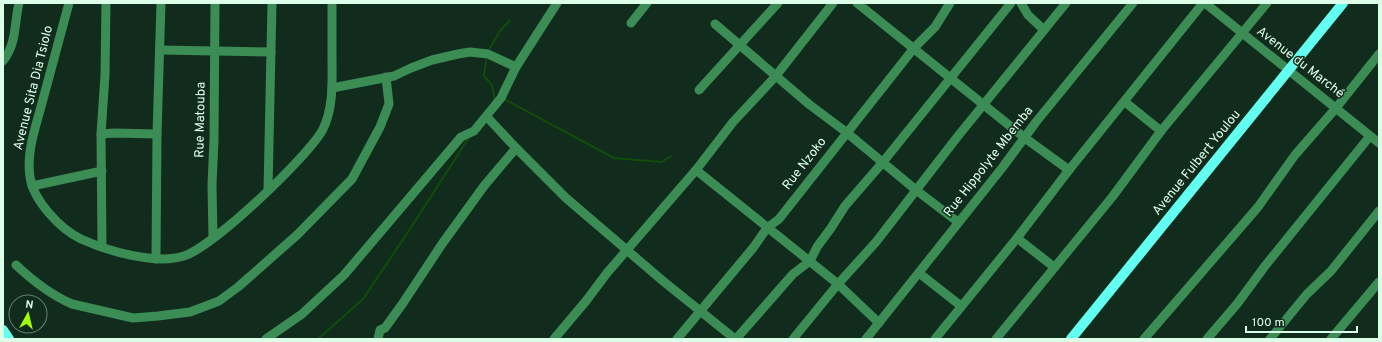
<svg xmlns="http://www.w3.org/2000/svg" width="1382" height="342" font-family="Overpass,sans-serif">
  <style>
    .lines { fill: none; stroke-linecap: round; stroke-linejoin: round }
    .stream { stroke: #104c0a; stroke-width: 2 }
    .minor { stroke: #3b8c55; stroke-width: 9 }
    .major { stroke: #63fff0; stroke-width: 10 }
    .labels { text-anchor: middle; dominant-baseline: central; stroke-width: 3; stroke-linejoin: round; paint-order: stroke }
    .street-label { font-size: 13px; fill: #dcffea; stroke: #112c1d }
  </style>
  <rect width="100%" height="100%" fill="#112c1d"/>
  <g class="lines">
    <!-- stream -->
    <g class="stream">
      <polyline points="490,48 500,31 510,20"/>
      <polyline points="486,60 484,76 492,85 495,101"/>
      <polyline points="504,99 614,158 662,162 671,156 666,159"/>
      <polyline points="318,339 363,299 408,232 468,139"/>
    </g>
    <!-- minor -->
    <g class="minor">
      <path d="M69,3c-9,33 -18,66 -27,100 -6,23 -16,49 -12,74 3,23 30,52 51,62 26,12 75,26 103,17 30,-10 124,-99 139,-127 11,-22 9,-50 9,-74 0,-18 0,-35 0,-52"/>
      <polyline points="857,3 1025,138 1069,170"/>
      <polyline points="1021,3 1028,15 1044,30"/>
      <polyline points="1205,3 1379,143"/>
      <polyline points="631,23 647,3"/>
      <polyline points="715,24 810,105 846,132 916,190 958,222"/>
      <polyline points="160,50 271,52"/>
      <path d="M3,61c14,-18 11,-37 16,-58"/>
      <polyline points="332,88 394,76 411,68 432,60 458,54 470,52 488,54 516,67"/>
      <polyline points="699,90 778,3"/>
      <polyline points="1125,102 1161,131"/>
      <polyline points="487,117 516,148 566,198 663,281 735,339"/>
      <polyline points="101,134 114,133 157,134"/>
      <polyline points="696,170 838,284 879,323"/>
      <polyline points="32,186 102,171"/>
      <polyline points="268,190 272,3"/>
      <polyline points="213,238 212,185 214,140 215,3"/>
      <polyline points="1017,238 1054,267"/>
      <polyline points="102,247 101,134 105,75 106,3"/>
      <polyline points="156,259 157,134 161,3"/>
      <path d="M16,265c16,15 35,30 56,39l61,14 25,-2 32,-4 29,-11 19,-14 59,-52 55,-56 28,-52 9,-23 -3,-27"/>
      <polyline points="919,273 961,306"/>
      <polyline points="266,339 302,314 344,275 461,137 474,131 501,98 516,67 557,3"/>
      <polyline points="378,339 380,330 385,328 403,303 442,244 484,186 516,148"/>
      <polyline points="554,339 586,301 607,273 696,170 733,122 775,77 833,3"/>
      <polyline points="677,339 753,248 767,228 779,219 914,48 935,27 950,3"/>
      <polyline points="736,339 793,274 810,261 817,247 831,228 845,206 883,162 1011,3"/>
      <polyline points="793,339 838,284 876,242 958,136 1066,3"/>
      <polyline points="866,339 1002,168 1036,122 1133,3"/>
      <polyline points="935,339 1017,238 1069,170 1203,3"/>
      <polyline points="996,339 1113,196 1161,131 1267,3"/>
      <polyline points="1144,339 1258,207 1295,155 1336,108 1379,54"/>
      <polyline points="1207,339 1237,304 1265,266 1370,136"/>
      <polyline points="1270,339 1307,294 1331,271 1379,211"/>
      <polyline points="1331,339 1379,282"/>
    </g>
    <!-- major -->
    <g class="major">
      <polyline points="3,330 9,339"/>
      <polyline points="1071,339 1343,3"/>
    </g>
  </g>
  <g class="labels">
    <!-- street labels -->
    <g class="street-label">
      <text transform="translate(1300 63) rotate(38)">Avenue du Marché</text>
      <text transform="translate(34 88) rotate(-76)">Avenue Sita Dia Tsiolo</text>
      <text transform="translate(201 120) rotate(-89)">Rue Matouba</text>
      <text transform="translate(989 162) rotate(-52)">Rue Hippolyte Mbemba</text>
      <text transform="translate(1197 163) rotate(-51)">Avenue Fulbert Youlou</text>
      <text transform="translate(805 164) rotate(-52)">Rue Nzoko</text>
    </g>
  </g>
  <!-- border -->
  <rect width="1382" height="342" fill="none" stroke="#dcffea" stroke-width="8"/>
  <!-- north arrow -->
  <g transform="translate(28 314) rotate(8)"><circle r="19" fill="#112c1d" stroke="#62806f"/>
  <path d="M0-3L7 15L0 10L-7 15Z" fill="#a3ff08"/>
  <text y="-6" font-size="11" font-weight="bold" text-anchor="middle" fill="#dcffea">N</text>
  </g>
  <!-- scale -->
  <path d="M1246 326v6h111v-6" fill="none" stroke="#dcffea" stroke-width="2"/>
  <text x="1252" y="326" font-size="12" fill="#dcffea" stroke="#112c1d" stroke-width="3" paint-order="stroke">100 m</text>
</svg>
